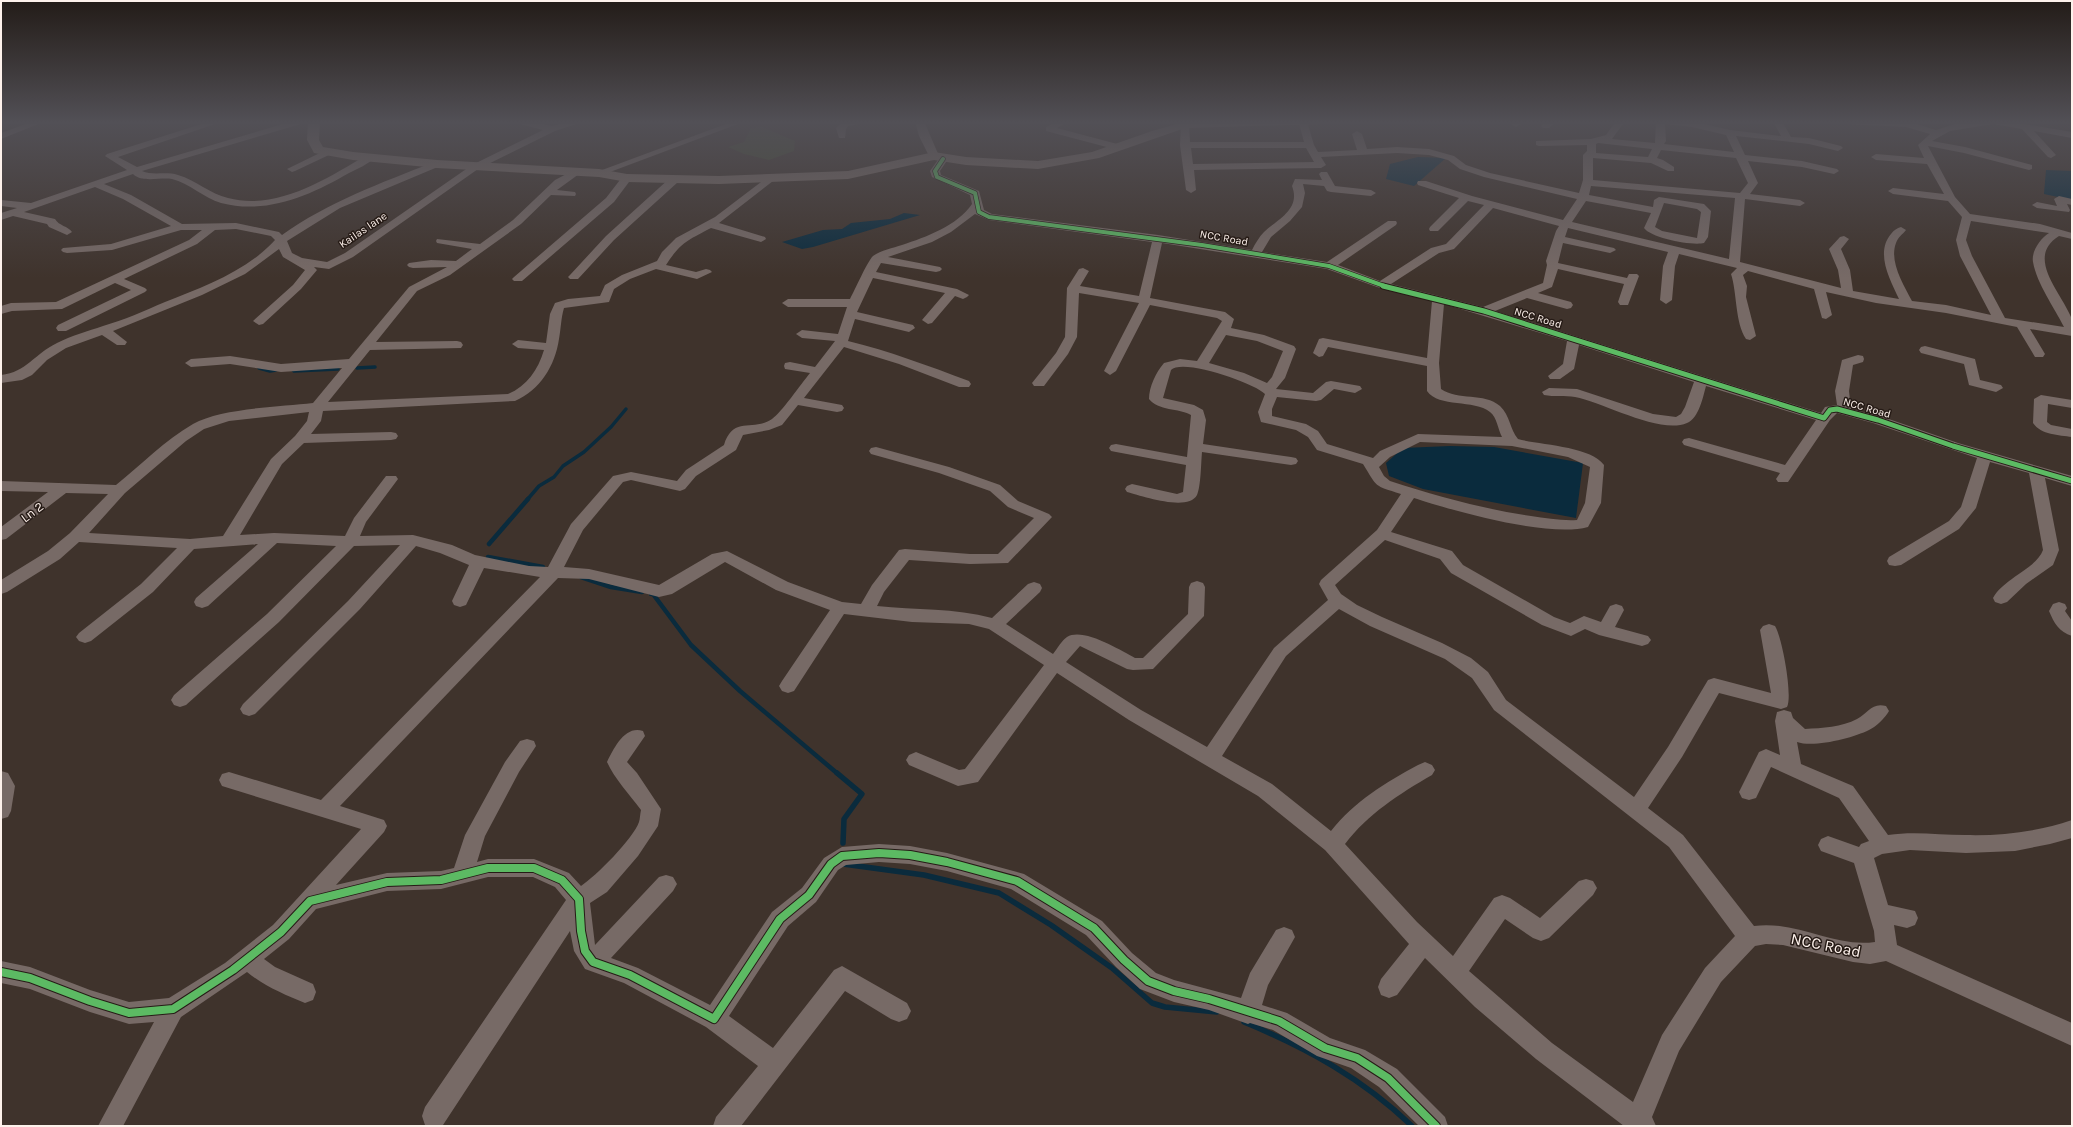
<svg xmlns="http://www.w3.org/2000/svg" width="2073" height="1127" font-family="Karla,sans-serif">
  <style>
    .green { fill: #42492f }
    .water { fill: #0a2b3d }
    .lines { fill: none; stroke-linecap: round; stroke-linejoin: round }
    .stream-far2 { stroke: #0a2b3d; stroke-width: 3.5 }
    .stream-far1 { stroke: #0a2b3d; stroke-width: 4.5 }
    .stream { stroke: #0a2b3d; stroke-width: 5.5 }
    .minor { fill: #776a66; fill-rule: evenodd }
    .major { fill: #786a64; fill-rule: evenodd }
    .cycleway-far2-casing { stroke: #261b16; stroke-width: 5.5 }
    .cycleway-far1-casing { stroke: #261b16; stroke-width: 7 }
    .cycleway-casing { stroke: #261b16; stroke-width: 10 }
    .cycleway-far2 { stroke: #5cba63; stroke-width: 4 }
    .cycleway-far1 { stroke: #5cba63; stroke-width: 5 }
    .cycleway { stroke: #5cba63; stroke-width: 8 }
    .labels { text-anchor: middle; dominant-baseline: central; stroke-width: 3; stroke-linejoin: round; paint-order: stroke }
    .far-street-label { font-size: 11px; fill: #fdf1eb; stroke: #261b16 }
    .street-label { font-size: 13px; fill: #fdf1eb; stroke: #261b16 }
    .near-street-label { font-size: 16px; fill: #fdf1eb; stroke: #261b16 }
  </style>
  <rect width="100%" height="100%" fill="#3f332c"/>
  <!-- green -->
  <polygon class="green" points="762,127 795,141 794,151 769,160 744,154 728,147 744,142 751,128"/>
  <!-- water -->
  <g class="water">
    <polygon points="1418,157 1446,158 1414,186 1386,179 1390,164"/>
    <polygon points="2046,170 2072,171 2072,200 2044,194"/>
    <polygon points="904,213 920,215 813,247 802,249 782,242 823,230 842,229 851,223 890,219"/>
    <polygon points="1450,446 1494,447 1583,463 1576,518 1423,489 1389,476 1386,463 1403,448"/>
  </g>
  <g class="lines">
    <!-- stream-far2 -->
    <g class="stream-far2">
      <polyline points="290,367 294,371 338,369"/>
      <polyline points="259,368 270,371 276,370"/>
      <polyline points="357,368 375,367"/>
      <polyline points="527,500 539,486 554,477 563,466 584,452 611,427 626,409"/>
    </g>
    <!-- stream-far1 -->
    <g class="stream-far1">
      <polyline points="489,544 528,499"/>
      <polyline points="488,557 543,567"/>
      <polyline points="581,577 611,587 642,592"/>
      <polyline points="651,594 653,594 691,645 740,691 838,774"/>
    </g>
    <!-- stream -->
    <g class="stream">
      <polyline points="837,773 862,794 844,819 843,843"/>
      <polyline points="843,864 924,875 999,893 1051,925 1112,968 1152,1003 1165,1007 1217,1012"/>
      <path d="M1244,1022c63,26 119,57 168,104"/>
    </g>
    <!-- minor -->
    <g class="minor">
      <polygon points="34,121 46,121 1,139 1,133"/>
      <path d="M211,121h13l-106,36 19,10 156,-46h12l-1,2 -162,48c11,5 24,0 36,4 18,5 32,19 50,23 49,13 98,-19 139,-43h6l2,2c-6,7 -18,12 -26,16 -38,22 -82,42 -128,30 -17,-5 -32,-20 -49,-24 -12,-2 -30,4 -39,-5l-29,10 27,11 51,29 54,-1 43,9 3,3c46,-33 99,-52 152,-73h6v4l-100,42 -53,33 5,12 10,5 25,4 18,-9 127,-88 71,-35 -27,-7 -1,-2h14l23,5 20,-5h13l-30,10 -77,38 -125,88 -24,12 -15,-2 3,3 -16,19 -38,35 -4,1 -6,-4 40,-36 12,-15 -22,-13 -4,-8 -34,25 -43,21 -89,36 14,11 -2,3h-8l-15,-10 -36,13 -19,12 -15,15 -10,5 -21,3v-8c26,-3 33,-21 56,-32 14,-7 31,-12 46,-17 21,-6 41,-15 62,-24 38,-15 82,-31 110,-62l-4,-4 -35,-7 -21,1 -18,14 -73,35 21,9 2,2 -2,2 -79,39h-8l-2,-3 2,-3 73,-35 -16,-7 -53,26 -50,2 -11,3v-8l10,-3 45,-1 133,-62 13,-10h-21l-69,20 -45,3 -4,-1 -2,-2 2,-2 48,-4 60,-18 -48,-27 -28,-12 -71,25 31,7c4,7 13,7 17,13l-5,3 -18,-8 -2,-3 -34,-8 -12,4v-7l16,-5 -16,-2v-6l30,3 96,-33 -22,-14 2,-2z"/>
      <polygon points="734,121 746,121 602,175 599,176 594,173"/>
      <polygon points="849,121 866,121 864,123 848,126 846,129 845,138 839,138 836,128 842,122"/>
      <polygon points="915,121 924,121 939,156 937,158 931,158 929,156 919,136"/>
      <polygon points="1058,121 1069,121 1057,128 1121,145 1123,147 1118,150 1046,131 1046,127"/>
      <polygon points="1198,121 1216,121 1220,123 1215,126 1200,123"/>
      <polygon points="1224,121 1241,121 1242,122 1237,125 1226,123"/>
      <path d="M1296,121h11l7,24 4,7 39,-2 -5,-16 5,-3 5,3 5,15 30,-2 32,2 25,7 12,9 24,8 89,20 4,-13v-25l4,-4v-6l-48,1 -3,-1v-4l55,-2 15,-4 10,-14h9l-13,18 43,4 1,-22h36l38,9 51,6 -8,-15h9l9,16 18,1 32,8 2,2 -5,3 -29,-7 -73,-8 9,19 57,6 35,8 2,2 -5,3 -32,-7 -54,-6 10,22 -8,11 50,6 5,3 -5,3 -55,-7 -5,63 101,26 -3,-18 -9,-21 11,-12 4,-1 5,3 -8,10 9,21 3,21 46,8c-9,-19 -24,-46 -8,-65 3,-4 6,-6 10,-7l5,3c-3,4 -8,7 -10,13 -7,18 7,41 16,58l34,4 45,10 -31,-59 -4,-16 6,-23 -14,-16 -55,-7 -5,-3 5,-3 51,6 -17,-30 -51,-4 -5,-3 5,-3 48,4 -6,-13 12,-11 -24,-7 -61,-3 -5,-3h67l29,9 19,-6 29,-3h22l66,11v6l-38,-7 22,24 -5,3 -3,-1 -26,-28 -29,-5 -43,7 -18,10 33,6 67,18v4l-3,1 -65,-17 -36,-7 27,51 15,17 70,10 32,9v6l-13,-3c-34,21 2,56 12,81 2,5 1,13 1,19l-42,-7 15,25 -2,3h-8l-18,-30 -71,-14 -70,-10 -50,-11 6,23 -6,4 -4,-1 -8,-29 -66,-18 -5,4 4,11 -1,11 10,39 -6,4 -4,-1c-11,-16 -9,-47 -15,-65l6,-6 -58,-14 -4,12 -3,34 -6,4 -6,-4 3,-34 5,-14 -100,-24 -3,9 49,11 2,2 -6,3 -47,-10 -5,20 69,15 2,-4h8l2,2 -11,29h-8l-2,-3 6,-18 -66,-15 -6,18 -14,6 33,9 2,3 -2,3 -4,1 -40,-11 -32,13 326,102 4,-6 12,-2 -2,-14 7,-31 16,-5 5,1 1,3 -1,3 -10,3 -4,26 2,18 32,8 75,26 114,33v10l-27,-8 14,72 -6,15 -27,19 -19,18 -6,2 -6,-2 -2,-4c11,-20 43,-29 50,-48l-14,-77 -39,-11 -14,46 -17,21 -58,36 -6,1 -6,-1 -2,-4 2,-4 60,-36 12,-14 16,-49 -104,-35 -36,-10 -7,7 -42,62h-10l-2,-3 4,-6 -96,-28 -2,-3 2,-3 5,-1 96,27 31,-45 -110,-34c-3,11 -7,32 -19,37 -27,12 -84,-21 -112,-26 -10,-2 -21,0 -31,-2l-2,-3 7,-4 28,1 76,25 23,3 5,-3 4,-7 9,-25 -115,-37 -5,24 -14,10h-10l-2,-3 15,-12 4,-23 -123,-37 -5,59 2,26c17,12 43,3 59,17 10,9 10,24 18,33 22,6 73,7 86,26l-3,38 -13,24c-39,11 -134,-16 -174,-29l-23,34 61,19 11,14 91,52 16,6 14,-7 17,6 9,-16 6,-2 6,2 2,4 -9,17 33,9 3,4 -3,4 -6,2 -43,-11 -14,-6 -14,7 -29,-11 -91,-52 -11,-14 -55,-19 -50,45 6,9 16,11 25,12 60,26 29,15 17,14 18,28 128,97 34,-50 40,-67 6,-2 57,15 -11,-63 3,-4 6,-2 6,2c7,11 18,70 12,81l-6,2 -62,-16 -37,64 -34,51 35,27 71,91c42,-6 80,22 121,16l-1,-11 -20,-68 -33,-12 -3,-6 3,-6 7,-3 31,11 2,-3 8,-3 -30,-43 -68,-31 -15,31 -7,2 -7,-2 -3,-6 20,-40 7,-3 14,6 -5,-34 2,-9 7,-2 7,2 2,6 12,11c17,-1 37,-2 52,-10 11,-6 15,-17 29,-13l3,5c-4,7 -13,16 -20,19 -16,8 -55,18 -72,12l4,22 52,22 35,49c26,-4 51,0 77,0 36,1 72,-3 107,-15v18l-22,6 -35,7 -49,2 -56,-3 -28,4 -8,4 14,47 27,6 3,7 -3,7 -8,3 -13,-3 3,20 175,78v23l-186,-85 -16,3 -17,-2 -70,-17 -17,-1 -11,2 -34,36 -42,69 -27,66 4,9h-32l-88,-67 -61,-52 -50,-49 -28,37 -8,3 -8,-3 -3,-8 3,-8 28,-35 -84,-94 -67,-54 -129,-76 -72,-47 -79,109 -20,4 -49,-21 -3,-5 3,-5 7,-3 43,18 6,-1 79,-104 -55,-36 -20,-5 -57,-2 -68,-8 -50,77 -6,2 -6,-2 -3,-5 3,-5 48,-71 -54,-20 -51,-28 -53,32 -13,3 -70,-18 -31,-1 -218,228 44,14 3,6 -3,6 -48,53 51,-12 54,-2 13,-3 11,-33 40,-73 15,-21 7,-2 7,2 2,5 -17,26 -34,64 -8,26 11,-3h46l35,14 12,13c15,-10 52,-47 58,-64 1,-3 1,-8 2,-12 -11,-15 -27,-32 -34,-48 7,-14 18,-37 36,-31l2,5 -18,26 10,11 24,36 -3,17 -20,30 -31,36 -17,11 5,42 64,-68 7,-2 7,2 4,7 -4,7 -62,67 27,10 72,37 62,-93 30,-24 22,-30 18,-11 37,-3 31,2 37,7 77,21 78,47 30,32 24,20 18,7 67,18 9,-25 26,-43 8,-3 8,3 3,7 -27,48 -6,20 25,8 43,25 35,12 32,19 48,48 3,9h-29l-40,-39 -28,-19 -34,-12 -44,-26 -23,-7 -2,1 -39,-14 -35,-8 -34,-13 -24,-22 -30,-32 -75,-46 -64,-18 -37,-7 -31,-2 -33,3 -8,5 -22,32 -28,24 -59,90 44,32 61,-78 8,-4 65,37 4,8 -4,8 -8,3 -8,-3 -46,-28 -104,135h-28l3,-9 42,-51 -52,-39 -82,-44 -39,-14 -11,-18 -4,-20 -127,194h-18l-3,-9 3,-9 141,-207 -11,-13 -22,-10h-45l-47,12 -54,2 -71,18 -27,30 -25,20 11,8 38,17 3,8 -3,8 -8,3c-20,-8 -41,-17 -58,-31l-66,45 -58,109h-25l56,-104 -25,2 -39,-12 -60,-23 -29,-6v-22l29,6 60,23 39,12 40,-4 56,-35 48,-38 88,-96 -139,-43 -3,-6 3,-6 7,-2 92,28 219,-223 -56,-9 -18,37 -6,2 -6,-2 -2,-4 17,-36 -29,-12 -24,-7 -56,63 -105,105 -6,2 -6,-2 -3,-5 3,-5 105,-103 52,-56 -46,1 -75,76 -93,83 -6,2 -6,-2 -3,-5 3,-5 93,-81 69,-68 -59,-3 -69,63 -6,2 -6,-2 -2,-4 2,-4 62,-54 -64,5 -41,43 -62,49 -6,2 -6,-2 -3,-4 3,-4 62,-49 36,-36 -98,-6 -19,17 -53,33 -6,2v-14l47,-29 22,-18 38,-39 -42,-1 -60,46 -5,1v-13l47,-35 -47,-1v-10l115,4c25,-20 49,-45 77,-61 28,-16 86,-17 120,-21l29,-35 -61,4 -51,-8 -39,3 -6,-4 6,-4 39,-3 51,8 68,-5 60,-72 38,-20 -34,1 -4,-1 -2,-2 2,-2 22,-3 25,1 16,-12 -35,-6 -1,-2 1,-2 43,5 33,-24 42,-40 21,-11 5,3 -2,2 -22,16 18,2 1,2 -1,2 -24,-1 -30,29 -71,51 -33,16 -41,51 81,-1 4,1 2,3 -2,3 -91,2 -42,52 180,-8c19,-8 30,-24 36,-44l-26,-2 -6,-4 6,-4 28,3 4,-29 5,-11 13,-4 32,-3 5,-11 17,-10 35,-14 5,-9 14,-14 39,-21 54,-41 5,3 -1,2 -54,42 46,14 1,2 -5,3 -50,-14c-23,12 -31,15 -45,37l30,7 10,-3 4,1 2,2 -15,7 -41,-10 -26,10 -16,10 -5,13 -45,6c-3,10 -3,20 -5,31 -4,27 -19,51 -44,62l-192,10 -2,10 -10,13 80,-2 5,1 2,3 -2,3 -5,1 -87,3 -22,21 -42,71 34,-2 71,3 9,-18 32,-42h10l2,3 -32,43 -6,14 53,-1 39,10 23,10 54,11 19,1 23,-43 42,-48 18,-4 46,9 9,-11 38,-25c9,-30 30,-13 48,-26 9,-6 29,-35 38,-46l-25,-4 -1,-3 1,-3 5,-1 25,5 20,-26 -33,-3 -6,-4 6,-4 36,4 9,-27h-59l-6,-4 6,-4h62c5,-9 17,-37 23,-43 8,-6 20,-8 29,-11 24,-8 55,-19 70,-41l-2,-9 -38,-18 -2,-6 10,-14h6l2,2 -8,12 1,4 38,16 5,19 8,4 166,21 94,15c3,-6 7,-13 12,-18 14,-13 37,-23 28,-46l3,-7 27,1 -3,-6 2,-2h6l8,14 36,4 5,3 -5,3 -40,-4 -4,-1 -3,-5 -21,-2 2,9 -3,14 -12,14 -19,16 -9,15 65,10 61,-41h8l1,2 -1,2 -58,40 42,16 51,-33 15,-4 38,-39 -16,-4 -30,30h-8l-1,-2 1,-2 29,-29 -41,-13 -1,-2 1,-2h8l46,15 91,24 14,-21 -93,-22 -24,-8 -12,-9 -19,-5 -32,-2 -76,4 5,8 -5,3 -127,2 2,20 -5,3 -5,-3 -6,-45 1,-22h6l2,2 1,17h114l-5,-19zM1665,124l27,3 34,8 8,17 -70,-8 2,-3zM1598,143l54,6 -4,8 -52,-4v-9zM1191,148h115l8,14 -121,2zM1661,150l75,8 12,25 -8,10 -147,-13v-22l58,5 17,8h6v-4l-11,-7 -6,-2zM1591,186l144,12 -6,61 -157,-37 14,-21 65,12 -7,15c7,10 48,18 60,15l4,-6 3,-26 -7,-7 -45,-7 -5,3 -1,7 -64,-12zM1664,203l33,6 4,3 -4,26 -35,-7 -7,-4zM1493,208l66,18 -3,5 -10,30 1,4 -4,18 -60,24 -92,-23 48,-31 15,-4zM975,214l14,6 163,22 -13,54 -59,-10 9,-15 -6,-3 -4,1 -12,19 -2,49 -9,16 -24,30 2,3h10l24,-32 9,-17 2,-44 60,10 -35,68 6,4 6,-4 34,-66 67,13 5,3 -25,40 -17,-2 -16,4c-8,9 -15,24 -15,36 9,12 30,9 42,16l-4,42 -71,-13 -5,1 -2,3 2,3 5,1 70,13 -3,27 -6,2 -45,-10 -5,2 -2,3 2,3c15,4 61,20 70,3 4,-9 4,-32 5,-43l89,13 5,-1 2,-3 -2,-3 -5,-1 -88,-13 3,-24 -3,-10 -9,-5 -31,-7 8,-28c12,-12 83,13 94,24l-7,18 3,10 35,8 12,7 9,13 46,14c15,24 10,21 38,30l-24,36 -56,50 -2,4 9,16 -54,48 -67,99 -66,-37 -75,-48 14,-16 47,23 6,1 20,-1 51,-53 1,-29 -2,-4 -6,-2 -6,2 -2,4 -1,27 -45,44h-8c-15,-8 -52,-31 -68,-21 -5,3 -10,12 -14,17l-47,-30 34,-32 2,-4 -2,-4 -6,-2 -6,2 -36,34c-37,-10 -77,-8 -115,-12l7,-14 25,-32 61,4 38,-1 44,-46 -3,-3 -31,-13 -18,-16 -51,-18 -73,-20 -5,1 -2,3 2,3 68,19 51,18 18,16 26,11 -36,36h-28l-65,-5 -6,1 -27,35 -11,19 -19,-2 -54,-20 -61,-31 -15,3 -53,31 -70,-16 -25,-2 19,-37 40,-48 8,-2 49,11 5,-2 11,-13 40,-26 7,-15 26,-5 13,-5 16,-20 39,7 5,-1 2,-3 -2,-3 -38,-7 40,-51 55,17 60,23h10l2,-3 -2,-3c-40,-15 -80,-30 -121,-40l7,-22 54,13 6,-4 -2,-3 -56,-13 16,-34 72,15 -23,27 6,4 4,-1 23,-27 8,3 4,-2 2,-2 -12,-6 -81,-17 5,-9 55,9 4,-1 2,-2 -2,-2 -52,-10 44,-15 19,-10zM1971,221l78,12c-8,5 -18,18 -16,29 4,22 21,45 31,65l-59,-9 -33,-62 -6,-16zM1162,243l165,26 50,18 55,14 -5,57 -104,-20 -4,1 -6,14 6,4 4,-1 5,-9 99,19v25c12,17 47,8 63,21 7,5 8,18 12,25l-84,-3 -38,17 -7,7 -46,-14 -9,-13 -12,-7 -34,-8v-7l5,-12 39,4 5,-1 13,-11 21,4 7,-4 -2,-3 -29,-5 -5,1 -13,11 -37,-4 9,-11 11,-29 -2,-3 -30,-11 -33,-7 3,-9 -9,-7 -75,-14zM1226,335l31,6 26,10 -11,26 -5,6 -23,-10 -35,-10zM309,412l-2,9 -12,15 -24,23 -48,77 -33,3 -101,-6 36,-40 61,-52 18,-12 25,-8zM1420,442l92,4 56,11 22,10 -5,36 -8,17c-15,1 -31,-2 -46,-4 -48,-7 -95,-20 -141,-35l-6,-5 -5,-9 11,-10zM1339,609l31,17 75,33 27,19 22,32 175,137 66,89 -30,32 -43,67 -29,67 -81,-59 -83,-72 36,-52 28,19 8,3 8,-3 44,-43 4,-7 -4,-7 -7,-2 -7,2 -39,37 -30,-20 -8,-3 -8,3 -41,58 -36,-34 -72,-78c23,-30 54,-50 87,-69l3,-5 -3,-5 -7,-3 -7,3c-32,17 -64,37 -87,66l-59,-47 -50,-28 64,-100z"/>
      <polygon points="1515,121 1526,121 1516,127 1511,124"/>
      <polygon points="1547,121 1557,121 1549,128 1543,128 1541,126"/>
      <polygon points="328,149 333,152 331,154 295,171 292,172 287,169"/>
      <polygon points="627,175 632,178 614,202 522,281 514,281 512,279 514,277 606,198 623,176"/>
      <polygon points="674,177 678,178 679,180 678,182 614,240 578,279 570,279 568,277 570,275 606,236 670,178"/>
      <polygon points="2059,196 2072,199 2072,205 2067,204 2070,210 2069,212 2037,208 2032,205 2037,202 2057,206 2054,199"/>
      <polygon points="1925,346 1975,359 1980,380 2001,385 2003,388 1996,392 1969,385 1964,364 1921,353 1919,350 1921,347"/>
      <path d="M2041,395l31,5v8l-24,-4 -1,18 4,3 21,4v8c-13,-2 -31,-2 -39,-14l1,-24z"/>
      <path d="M2059,602l6,2 2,4 -2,3 7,10v15c-13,-4 -18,-13 -23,-25l4,-7z"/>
      <polygon points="1,771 8,773 15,786 11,811 8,817 1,819"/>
    </g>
    <!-- major -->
    <polygon class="major" points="308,121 320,121 319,140 323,147 353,152 437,160 599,169 627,174 719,176 848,171 934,152 966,157 1038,161 1092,152 1152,131 1184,122 1333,121 1327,124 1185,128 1099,158 1038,169 966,165 934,160 848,179 719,184 627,182 599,177 437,168 353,160 314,153 307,140"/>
    <defs>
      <polyline id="cycleway-far2" points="943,159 935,171 937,177 975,193 979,212 989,217 1202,245 1329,266 1387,287"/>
      <polyline id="cycleway-far1" points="1383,286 1484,311 1824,418 1830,410 1837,409 1878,420 1953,446 2072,481"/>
      <polyline id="cycleway" points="1,972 30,978 90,1001 129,1013 173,1009 233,970 281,932 310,901 387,882 441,880 488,868 534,868 562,880 579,899 581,931 585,951 593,962 630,975 714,1019 780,919 809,895 831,864 842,856 879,853 910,855 947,862 1017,881 1094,928 1124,960 1148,981 1174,991 1209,999 1279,1021 1325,1048 1357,1058 1388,1078 1436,1126"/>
    </defs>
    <!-- cycleway-far2 casing -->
    <use href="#cycleway-far2" class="cycleway-far2-casing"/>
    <!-- cycleway-far1 casing -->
    <use href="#cycleway-far1" class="cycleway-far1-casing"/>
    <!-- cycleway casing -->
    <use href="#cycleway" class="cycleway-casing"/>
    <!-- cycleway-far2 -->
    <use href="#cycleway-far2" class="cycleway-far2"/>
    <!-- cycleway-far1 -->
    <use href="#cycleway-far1" class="cycleway-far1"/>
    <!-- cycleway -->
    <use href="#cycleway" class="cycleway"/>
  </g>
  <!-- sky -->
  <linearGradient id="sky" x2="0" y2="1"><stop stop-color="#231c18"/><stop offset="0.44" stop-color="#525056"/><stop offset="1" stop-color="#525056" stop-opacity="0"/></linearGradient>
  <rect width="2073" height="278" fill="url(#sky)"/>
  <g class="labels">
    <!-- far-street labels -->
    <g class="far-street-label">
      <text transform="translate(363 230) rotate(-34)">Kailas lane</text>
      <text transform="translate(1224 238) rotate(10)">NCC Road</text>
      <text transform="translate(1538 318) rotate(17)">NCC Road</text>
      <text transform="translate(1867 408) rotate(16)">NCC Road</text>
    </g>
    <!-- street labels -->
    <g class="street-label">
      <text transform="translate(32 512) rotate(-37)">Ln 2</text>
    </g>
    <!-- near-street labels -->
    <g class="near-street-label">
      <text transform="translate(1826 945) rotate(11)">NCC Road</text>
    </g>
  </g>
  <!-- border -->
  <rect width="2073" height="1127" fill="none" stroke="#fdf1eb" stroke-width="4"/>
</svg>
